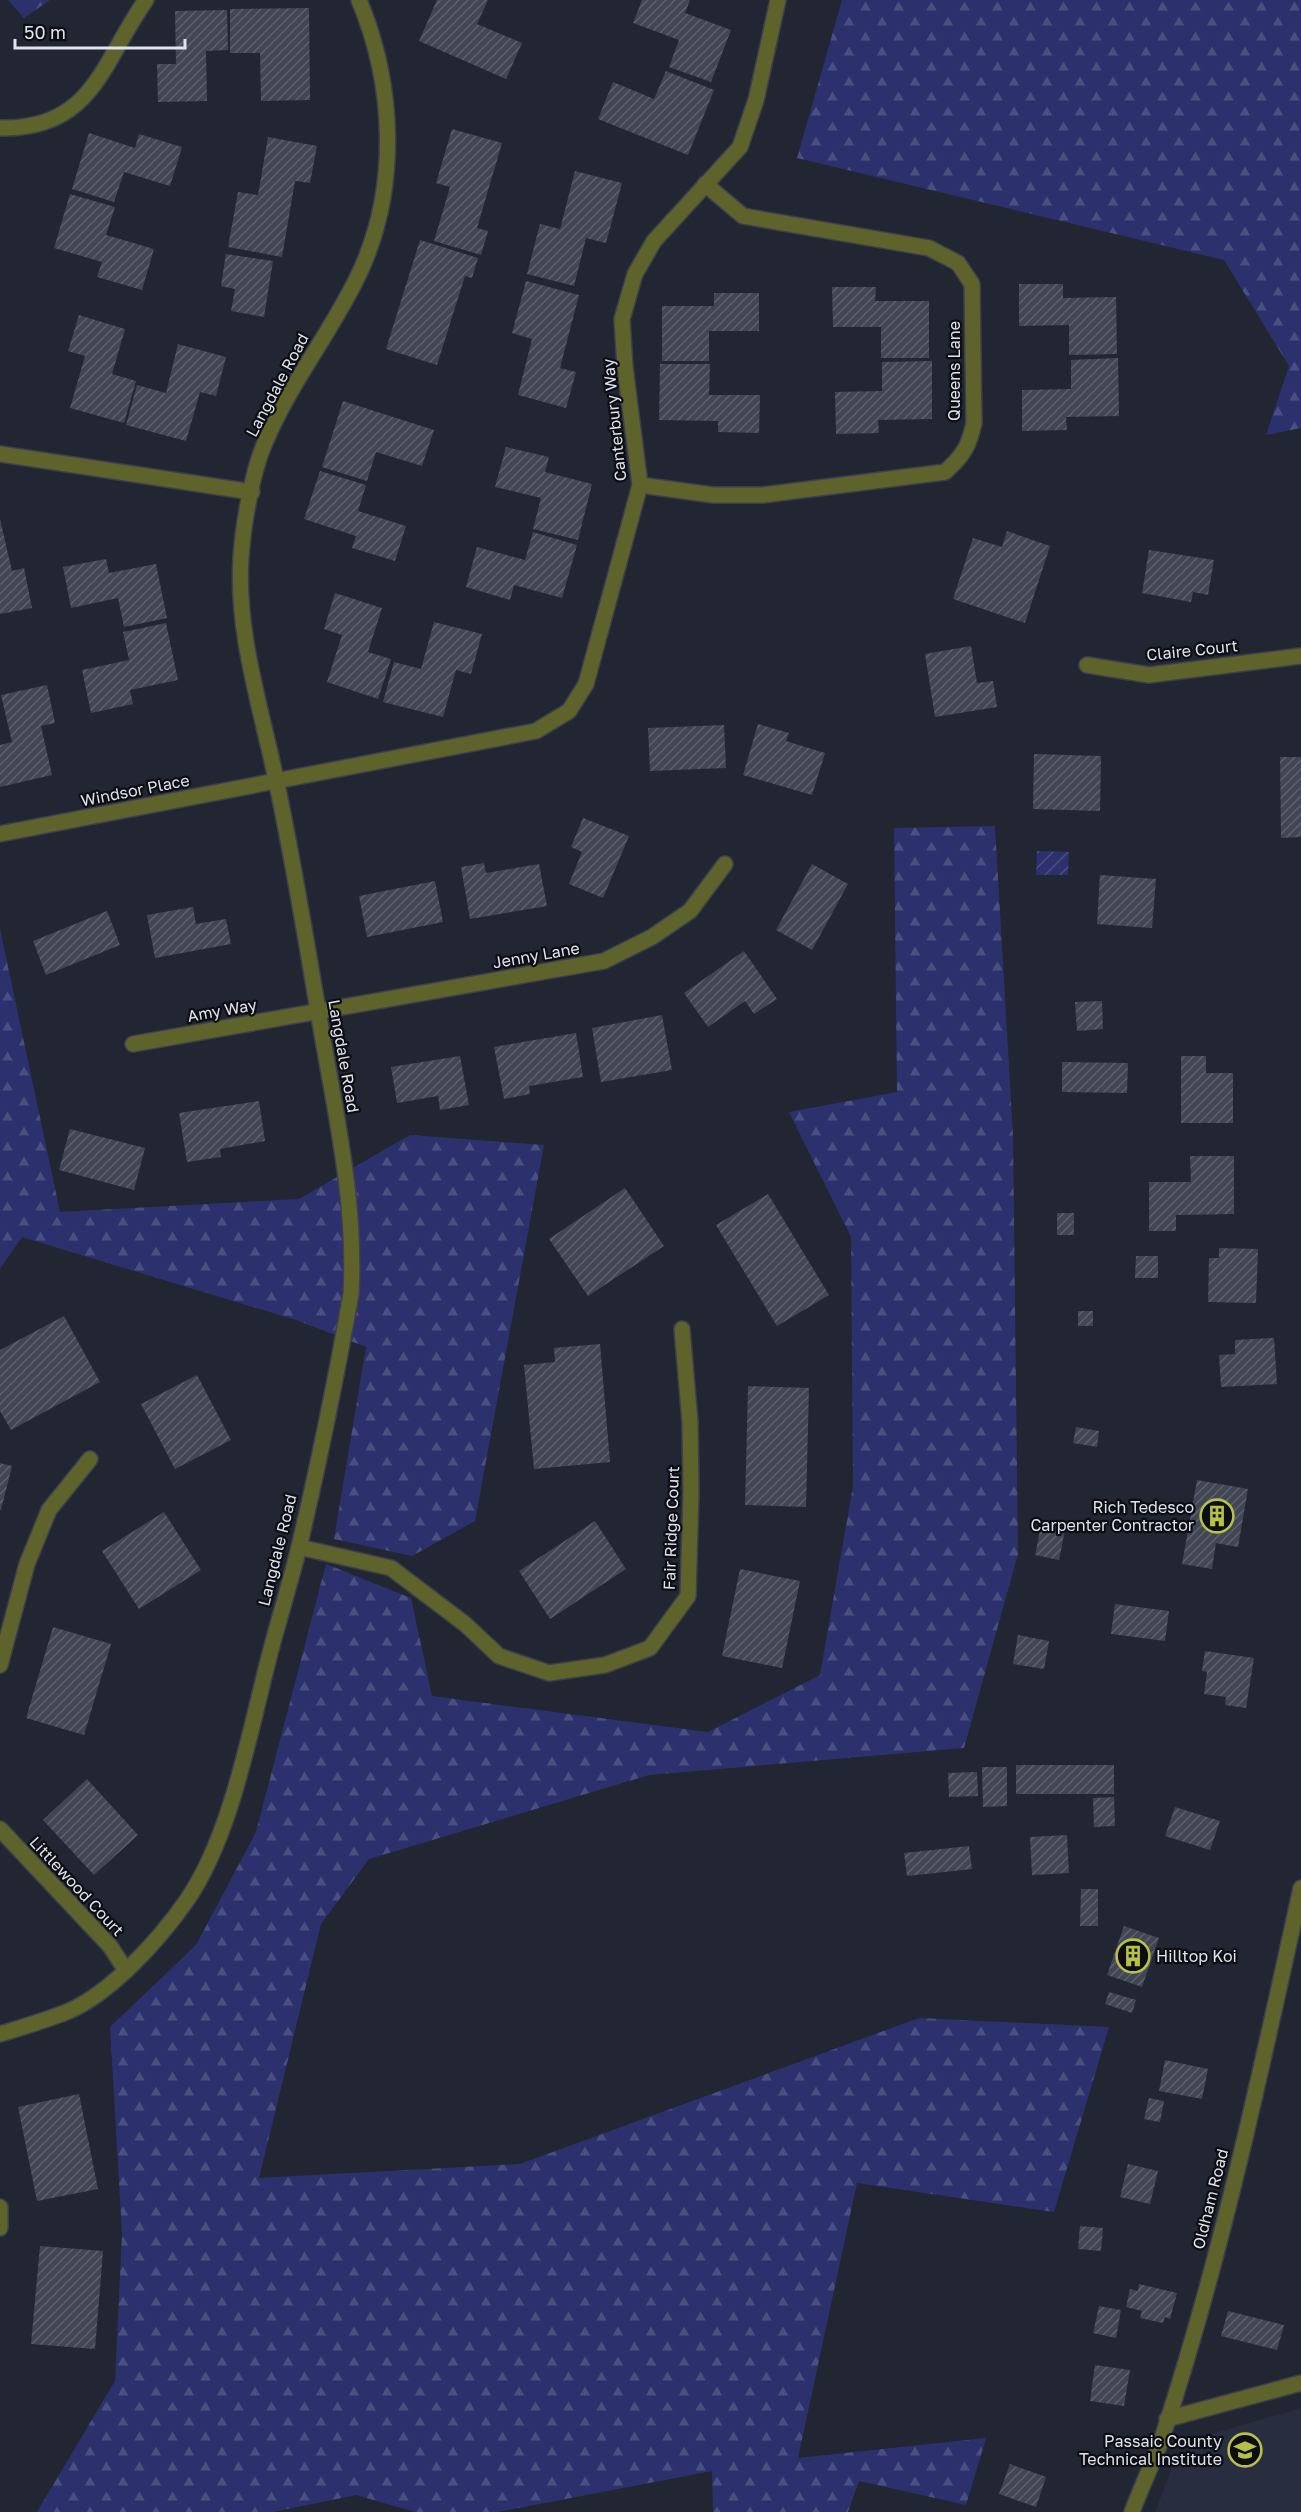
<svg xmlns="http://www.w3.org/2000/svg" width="1301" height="2512" font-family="'Golos Text',sans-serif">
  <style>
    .built { fill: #292d40 }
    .forest { fill: url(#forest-firs) }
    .garden { fill: url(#garden-furrows) }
    .building { fill: url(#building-hatch) }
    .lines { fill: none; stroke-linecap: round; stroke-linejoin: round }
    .minor-casing { stroke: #3d3f4c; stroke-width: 18 }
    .minor { stroke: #5d632b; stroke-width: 15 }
    .labels { text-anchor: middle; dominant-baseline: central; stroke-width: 4.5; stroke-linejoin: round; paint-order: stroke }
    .street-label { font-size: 16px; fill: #e0e2ec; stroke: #0d0e14 }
    .poi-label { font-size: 16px; fill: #e0e2ec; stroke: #0d0e14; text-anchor: end }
  </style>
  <defs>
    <pattern id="forest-firs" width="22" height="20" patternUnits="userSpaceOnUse" patternTransform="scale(1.5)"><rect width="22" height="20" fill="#2c316d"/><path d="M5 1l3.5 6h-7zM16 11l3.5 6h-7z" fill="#4a4f82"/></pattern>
    <pattern id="garden-furrows" width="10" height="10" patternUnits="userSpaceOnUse" patternTransform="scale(1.5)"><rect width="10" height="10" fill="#2c316d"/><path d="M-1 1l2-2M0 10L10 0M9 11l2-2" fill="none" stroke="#4a4f82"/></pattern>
    <pattern id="building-hatch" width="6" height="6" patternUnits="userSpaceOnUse" patternTransform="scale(1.5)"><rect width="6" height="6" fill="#424554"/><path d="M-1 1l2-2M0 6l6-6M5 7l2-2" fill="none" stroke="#5d606d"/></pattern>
  </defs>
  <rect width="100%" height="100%" fill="#222532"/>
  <!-- built -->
  <polygon class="built" points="1301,2408 1301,2512 1155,2512 1173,2465 1207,2435"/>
  <!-- forest -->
  <g class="forest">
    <polygon points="8,0 50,0 24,18"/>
    <polygon points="842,0 1301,0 1301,428 1266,435 1289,366 1224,260 797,158"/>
    <polygon points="995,826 1013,1136 1018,1554 964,1748 649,1775 369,1859 321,1924 259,2178 520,2164 919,2018 1109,2027 1054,2212 857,2183 798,2458 986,2438 966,2505 859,2481 848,2512 713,2512 712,2471 497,2512 415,2512 356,2495 273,2512 37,2512 115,2381 122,2234 110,2027 196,1945 256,1832 326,1564 411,1598 432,1696 708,1732 820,1675 853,1486 851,1237 789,1112 897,1092 894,828"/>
    <polygon points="0,929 60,1212 299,1199 410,1135 544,1145 475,1521 412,1556 334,1539 366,1347 296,1320 22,1237 0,1269"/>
  </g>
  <!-- garden -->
  <polygon class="garden" points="1037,851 1069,852 1068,875 1036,875"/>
  <!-- building -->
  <g class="building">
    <polygon points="437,0 488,0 477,24 522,43 506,79 419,41"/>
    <polygon points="642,0 690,0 685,13 731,30 711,82 669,67 679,40 633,23"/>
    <polygon points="309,8 310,100 261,101 260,53 230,53 230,9"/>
    <polygon points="227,10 228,50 206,51 207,101 158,102 157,64 176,64 175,11"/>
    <polygon points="666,71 714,90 688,155 598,119 613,82 654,99"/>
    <polygon points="452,129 502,143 477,228 488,231 481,255 434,241 450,187 436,183"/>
    <polygon points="89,133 135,148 139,134 182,147 170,186 124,172 114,202 72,189"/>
    <polygon points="268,137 317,146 310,183 295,181 282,257 228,247 238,192 258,195"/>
    <polygon points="575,171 622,183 606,243 586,238 574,286 527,274 540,224 560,229"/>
    <polygon points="70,194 115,207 106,235 154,249 142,290 97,277 102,262 54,248"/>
    <polygon points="420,240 478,258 472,278 465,276 437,365 386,349"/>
    <polygon points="226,254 273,261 264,317 231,311 235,289 221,286"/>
    <polygon points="526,281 579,295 560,368 576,372 566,408 518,395 532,339 512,333"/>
    <polygon points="1019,284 1063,284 1063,298 1116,297 1117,354 1069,355 1069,325 1019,326"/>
    <polygon points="832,287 876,287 875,301 929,301 929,358 881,358 881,327 833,327"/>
    <polygon points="714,293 759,293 759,331 709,331 709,361 662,361 662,306 714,306"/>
    <polygon points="79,315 125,329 112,374 136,381 124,423 70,408 85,356 68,351"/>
    <polygon points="178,344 226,357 216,396 200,392 186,441 126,425 137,385 166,393"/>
    <polygon points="1118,358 1119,416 1066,417 1067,430 1022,431 1022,390 1071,389 1071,360"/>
    <polygon points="932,361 932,419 878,420 879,433 836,434 835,392 882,391 882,362"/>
    <polygon points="660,364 710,364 709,395 760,395 759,433 718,432 718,421 659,420"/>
    <polygon points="343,401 434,430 422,466 376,452 367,481 322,467"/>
    <polygon points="506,447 549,457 545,472 592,484 578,540 533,529 541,498 495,487"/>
    <polygon points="320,471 366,485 358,511 406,526 395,561 352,548 356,536 304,519"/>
    <polygon points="0,519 12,571 24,568 32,608 0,614"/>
    <polygon points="1007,531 1050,546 1025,623 953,599 973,538 1002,547"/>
    <polygon points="533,532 577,545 562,598 514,585 510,600 466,587 477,547 525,560"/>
    <polygon points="1149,550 1214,560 1208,595 1193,592 1191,602 1142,593"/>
    <polygon points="106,559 109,573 156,564 167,618 124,627 118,598 71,608 63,567"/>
    <polygon points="335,593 382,608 368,652 391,659 378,699 327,682 342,635 324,629"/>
    <polygon points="434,622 482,634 471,674 456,670 443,717 383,702 394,662 421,669"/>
    <polygon points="166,623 178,680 130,690 133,704 91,713 82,670 129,660 123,632"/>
    <polygon points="971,646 977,683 993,681 997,707 935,717 925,654"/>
    <polygon points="47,685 55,723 41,726 52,775 0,787 0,745 12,742 1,695"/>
    <polygon points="758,724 789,733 786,741 825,753 812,795 743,775"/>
    <polygon points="724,725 726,768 650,771 648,728"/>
    <polygon points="1034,754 1101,756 1100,811 1033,809"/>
    <polygon points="1280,757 1301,757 1301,837 1281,838"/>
    <polygon points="583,818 629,836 603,898 569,884 582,852 571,847"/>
    <polygon points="484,863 486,873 539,864 547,906 470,919 461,867"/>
    <polygon points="812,864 848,884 812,950 776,930"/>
    <polygon points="1100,875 1156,879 1152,928 1097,924"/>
    <polygon points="435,881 443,922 367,937 359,896"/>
    <polygon points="193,907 196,924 226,919 231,944 155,958 147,915"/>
    <polygon points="107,911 120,945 46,975 33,941"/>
    <polygon points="744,951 777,999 754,1014 745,1001 708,1027 684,993"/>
    <polygon points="1102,1001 1103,1029 1077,1031 1075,1002"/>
    <polygon points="662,1015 672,1070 601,1082 592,1028"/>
    <polygon points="576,1033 583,1077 529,1086 530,1094 504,1099 494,1047"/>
    <polygon points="460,1056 469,1105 440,1110 438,1096 397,1103 391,1067"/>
    <polygon points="1181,1056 1206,1056 1206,1073 1233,1073 1233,1123 1181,1123"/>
    <polygon points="1062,1062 1128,1063 1127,1093 1062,1092"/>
    <polygon points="259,1101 265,1141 220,1149 221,1157 187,1162 179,1113"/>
    <polygon points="70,1129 145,1148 134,1190 59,1170"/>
    <polygon points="1190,1156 1234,1156 1234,1214 1176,1215 1176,1231 1149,1231 1149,1182 1191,1182"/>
    <polygon points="625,1188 664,1246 588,1296 549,1239"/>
    <polygon points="768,1194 829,1295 777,1326 716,1225"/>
    <rect x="1057" y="1213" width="17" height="22"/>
    <polygon points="1219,1248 1258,1249 1256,1303 1208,1302 1209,1258 1219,1258"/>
    <polygon points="1136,1256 1158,1256 1158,1278 1135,1278"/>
    <rect x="1078" y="1311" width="15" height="15"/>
    <polygon points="64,1316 100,1382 11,1430 0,1411 0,1350"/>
    <polygon points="1274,1338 1277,1384 1221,1387 1219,1355 1235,1354 1235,1340"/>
    <polygon points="600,1344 610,1462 534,1469 524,1365 555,1362 554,1348"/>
    <polygon points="197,1375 231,1440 175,1469 141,1404"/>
    <polygon points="748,1386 809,1388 806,1507 745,1505"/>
    <polygon points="1076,1427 1099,1431 1097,1447 1073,1443"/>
    <polygon points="0,1463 12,1466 1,1510 0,1510"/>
    <polygon points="1197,1480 1248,1489 1238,1547 1216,1543 1212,1569 1182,1564"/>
    <polygon points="164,1512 201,1570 139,1609 102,1551"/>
    <polygon points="595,1521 626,1569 550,1619 519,1571"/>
    <polygon points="1042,1521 1066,1525 1059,1560 1035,1555"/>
    <polygon points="740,1569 800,1581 782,1668 722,1656"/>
    <polygon points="1115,1604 1169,1611 1165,1641 1111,1634"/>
    <polygon points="53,1627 111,1644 84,1735 26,1718"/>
    <polygon points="1018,1635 1049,1641 1044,1669 1013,1664"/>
    <polygon points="1205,1651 1254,1658 1246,1708 1225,1705 1226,1697 1204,1694 1207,1672 1202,1671"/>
    <rect x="1016" y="1765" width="98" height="29"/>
    <polygon points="982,1767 1007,1767 1007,1806 983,1807"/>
    <polygon points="977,1772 978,1796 949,1797 948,1773"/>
    <polygon points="87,1779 138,1835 94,1875 43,1820"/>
    <polygon points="1114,1797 1115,1826 1094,1827 1093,1798"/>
    <polygon points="1175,1807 1220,1821 1210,1850 1165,1836"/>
    <polygon points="1067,1835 1069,1873 1032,1875 1030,1837"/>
    <polygon points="969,1846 972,1869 907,1876 904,1853"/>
    <polygon points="1081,1889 1098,1889 1098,1926 1080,1926"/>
    <polygon points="1124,1926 1159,1938 1142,1987 1107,1975"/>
    <polygon points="1109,1992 1136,2000 1132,2013 1105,2004"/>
    <polygon points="1165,2060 1208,2069 1202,2099 1159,2091"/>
    <polygon points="79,2094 98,2189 37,2201 18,2107"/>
    <polygon points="1149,2098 1164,2101 1160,2122 1144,2119"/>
    <polygon points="1128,2164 1158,2171 1150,2204 1120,2197"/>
    <polygon points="1080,2226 1103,2228 1101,2251 1078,2249"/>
    <polygon points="40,2246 103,2251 95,2349 31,2344"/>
    <polygon points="1139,2284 1177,2293 1170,2319 1165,2317 1163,2323 1140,2318 1142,2311 1126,2307 1130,2289 1138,2291"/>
    <polygon points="1099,2306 1121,2310 1116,2338 1093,2333"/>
    <polygon points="1228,2311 1284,2325 1277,2350 1221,2336"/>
    <polygon points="1095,2365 1130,2370 1124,2406 1090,2401"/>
    <polygon points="1010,2464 1046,2477 1036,2507 999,2494"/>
  </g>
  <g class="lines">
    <defs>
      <g id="minor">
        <path d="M0,128c93,2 102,-66 146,-128"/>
        <polyline points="0,454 252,492"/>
        <path d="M640,485l73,10h50l182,-23c18,-16 24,-26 29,-49l-2,-139 -14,-21 -29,-15 -186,-32 -38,-32"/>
        <polyline points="1087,665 1149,675 1301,656"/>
        <polyline points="0,834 536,731 569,711 586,684 640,485 625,367 622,319 635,274 654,241 740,147 756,100 778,0"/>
        <polyline points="133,1044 604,961 652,937 690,911 725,864"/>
        <polyline points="299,1547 391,1568 465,1624 499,1656 549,1673 605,1665 650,1648 688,1596 691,1493 690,1422 682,1329"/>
        <polyline points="0,1665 27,1564 49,1510 90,1459"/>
        <polyline points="0,1829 110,1946 125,1969"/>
        <path d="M0,2034c23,-7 47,-14 69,-23 43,-19 91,-72 118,-111 42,-61 61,-159 79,-231 10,-41 23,-81 33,-122 20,-84 37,-169 52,-253 5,-86 -13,-169 -28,-254 -15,-88 -29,-177 -48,-265 -15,-71 -39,-144 -34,-218 2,-31 11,-84 23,-112 25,-61 67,-112 95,-171 40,-85 36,-188 0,-274"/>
        <polyline points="0,2207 0,2228"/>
        <polyline points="1167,2419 1301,2383"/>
        <path d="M1132,2512c10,-27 23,-53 32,-80 58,-177 97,-362 137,-544"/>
      </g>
    </defs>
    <!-- minor casing -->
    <use href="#minor" class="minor-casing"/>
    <!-- minor -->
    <use href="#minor" class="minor"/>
  </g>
  <!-- icons -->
  <defs>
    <symbol id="building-ring" viewBox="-11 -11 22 22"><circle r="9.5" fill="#0d0e14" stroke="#b7c148" stroke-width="1.5"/><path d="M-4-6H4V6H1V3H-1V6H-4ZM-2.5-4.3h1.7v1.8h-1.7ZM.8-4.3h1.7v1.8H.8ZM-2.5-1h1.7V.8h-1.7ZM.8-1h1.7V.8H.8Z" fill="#b7c148"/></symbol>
    <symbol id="school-ring" viewBox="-11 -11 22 22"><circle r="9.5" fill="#0d0e14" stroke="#b7c148" stroke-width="1.5"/><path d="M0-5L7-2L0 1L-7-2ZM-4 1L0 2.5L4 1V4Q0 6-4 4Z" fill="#b7c148"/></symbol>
  </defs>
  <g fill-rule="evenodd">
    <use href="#building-ring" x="1198" y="1497" width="38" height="38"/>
    <use href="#building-ring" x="1114" y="1937" width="38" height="38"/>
    <use href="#school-ring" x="1226" y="2431" width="38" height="38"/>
  </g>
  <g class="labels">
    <!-- street labels -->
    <g class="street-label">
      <text transform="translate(954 371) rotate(-90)">Queens Lane</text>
      <text transform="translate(277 385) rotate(-62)">Langdale Road</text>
      <text transform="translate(614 420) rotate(-96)">Canterbury Way</text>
      <text transform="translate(1192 650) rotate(-6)">Claire Court</text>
      <text transform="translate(135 790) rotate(-11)">Windsor Place</text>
      <text transform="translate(536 955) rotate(-10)">Jenny Lane</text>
      <text transform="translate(222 1010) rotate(-10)">Amy Way</text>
      <text transform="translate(344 1056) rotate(80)">Langdale Road</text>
      <text transform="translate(671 1528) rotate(-88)">Fair Ridge Court</text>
      <text transform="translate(277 1550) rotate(-76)">Langdale Road</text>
      <text transform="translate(77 1886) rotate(47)">Littlewood Court</text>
      <text transform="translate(1210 2199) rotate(-76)">Oldham Road</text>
    </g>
    <!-- poi labels -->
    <g class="poi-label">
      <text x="1194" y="1507">Rich Tedesco<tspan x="1194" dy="18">Carpenter Contractor</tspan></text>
      <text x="1156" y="1956" text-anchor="start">Hilltop Koi</text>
      <text x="1222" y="2441">Passaic County<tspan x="1222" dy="18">Technical Institute</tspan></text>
    </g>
  </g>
  <!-- scale -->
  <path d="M15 39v9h170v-9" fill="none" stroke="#e0e2ec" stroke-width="3"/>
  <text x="24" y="39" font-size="18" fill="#e0e2ec" stroke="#0d0e14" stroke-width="4.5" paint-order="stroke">50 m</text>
</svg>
